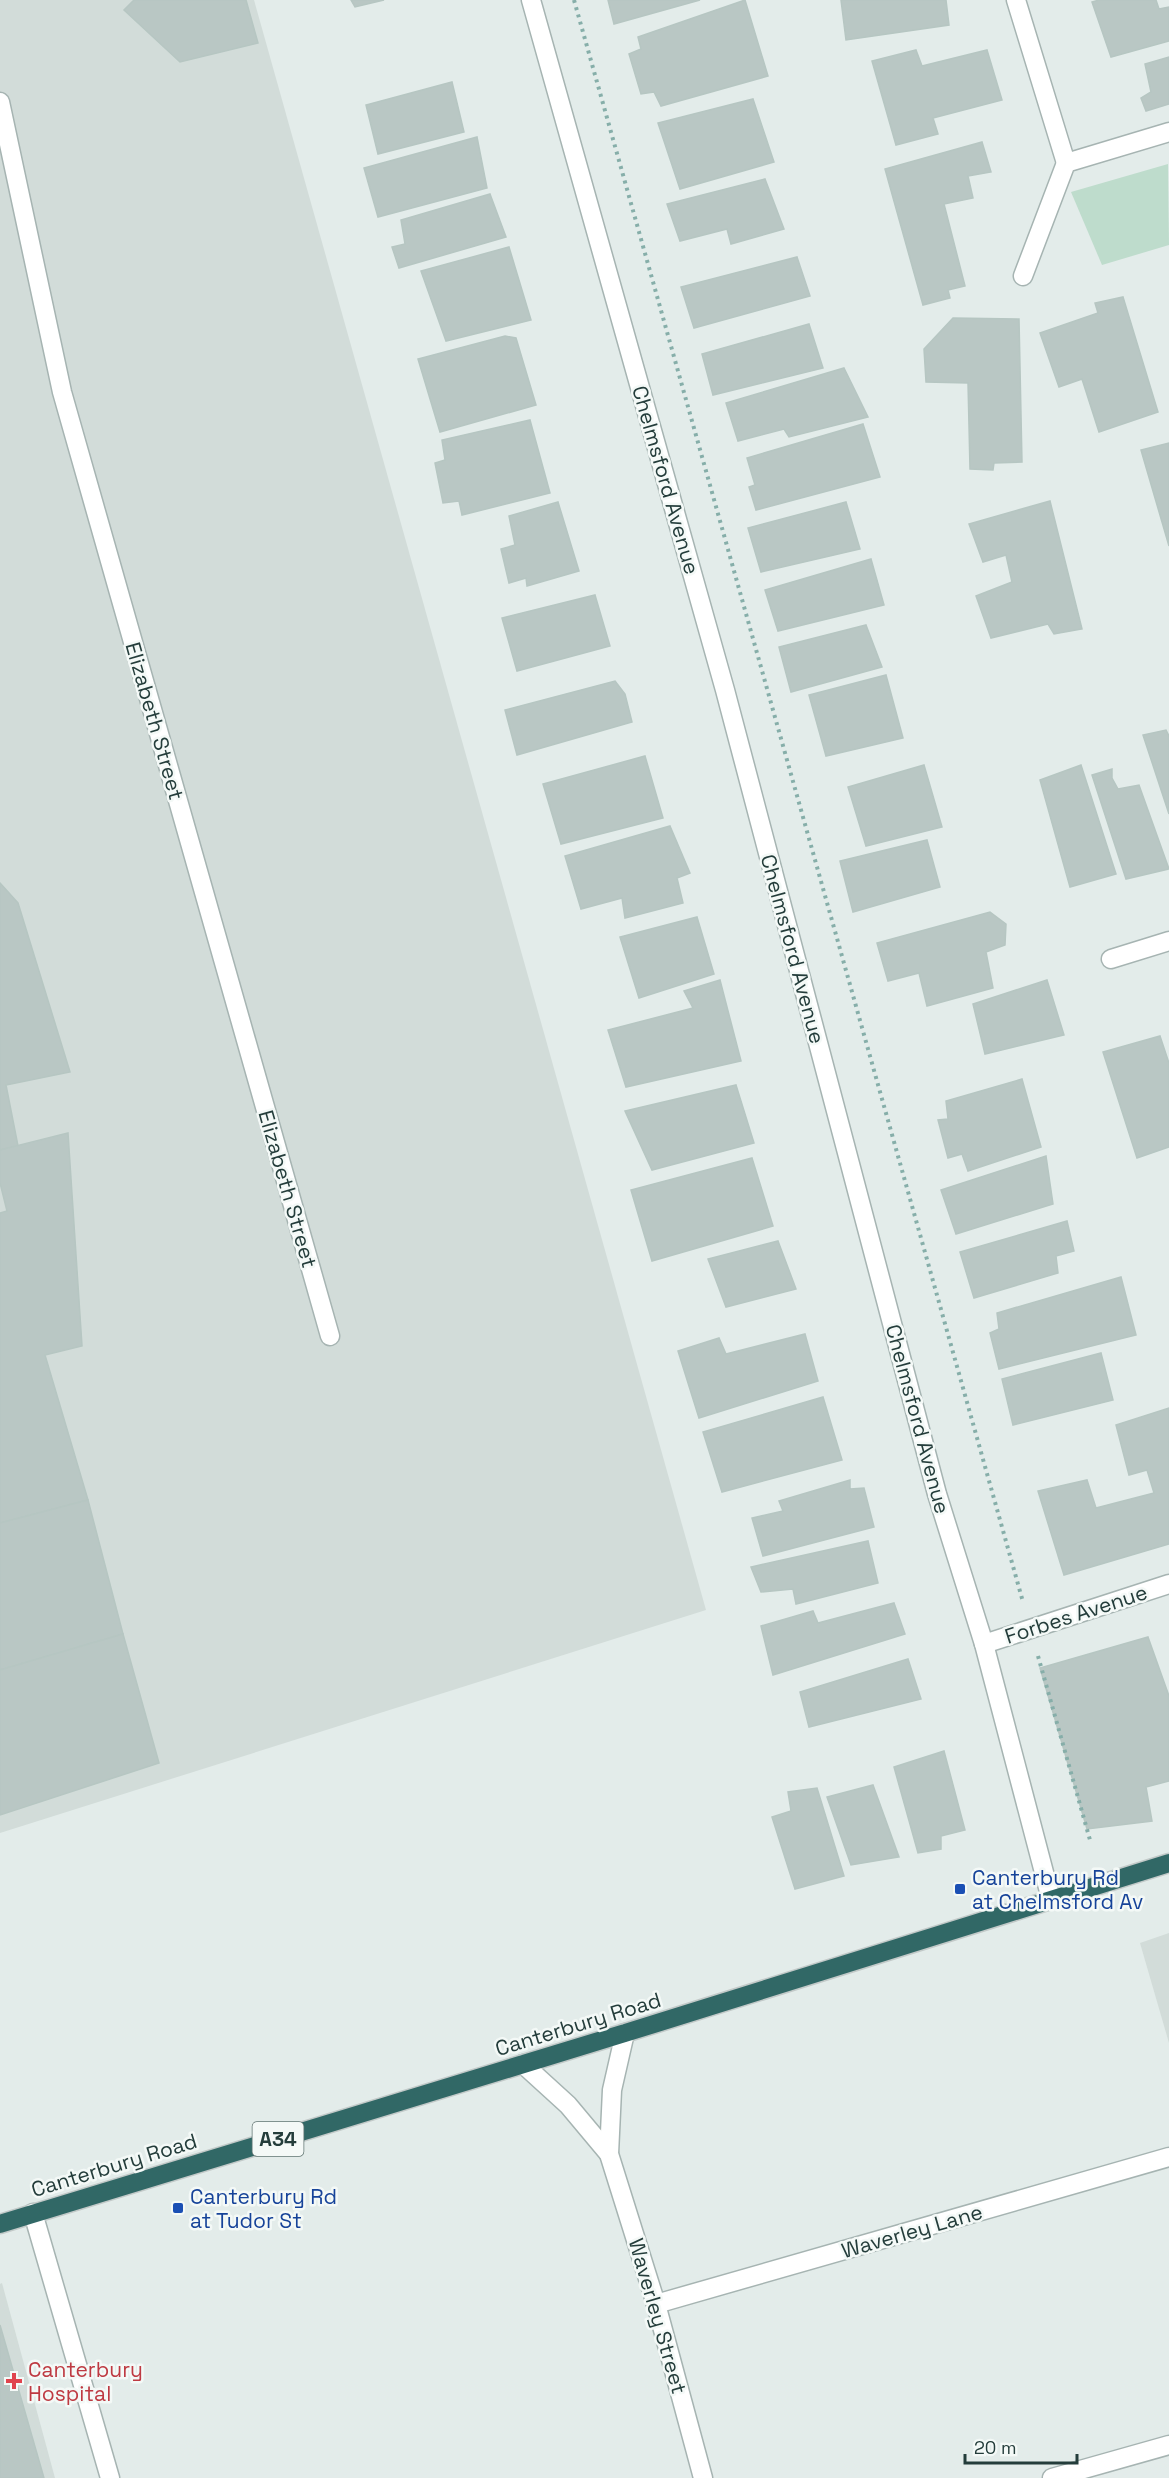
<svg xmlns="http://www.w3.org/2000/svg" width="1169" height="2478" font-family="'Space Grotesk',sans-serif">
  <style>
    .built { fill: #d2dcd9 }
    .green { fill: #bedccc }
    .building { fill: #b9c7c4; stroke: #b6c6c2; stroke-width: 1.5 }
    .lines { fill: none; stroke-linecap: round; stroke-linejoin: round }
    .minor-casing { stroke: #a6b4b2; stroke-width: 21 }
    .highway-casing { stroke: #c2c9c8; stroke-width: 21 }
    .path { stroke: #86aea9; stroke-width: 4; stroke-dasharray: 3 4.5; stroke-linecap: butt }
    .minor { stroke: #fff; stroke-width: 18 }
    .highway { stroke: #316866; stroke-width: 18 }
    .transit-dot { fill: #1a4fb4; stroke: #f4f9f7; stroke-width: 2 }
    .health-dot { fill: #e0444e; stroke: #f4f9f7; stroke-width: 2 }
    .labels { text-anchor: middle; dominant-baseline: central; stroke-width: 5; stroke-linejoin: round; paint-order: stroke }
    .shield { fill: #f4f9f7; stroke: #627573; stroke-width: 1.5 }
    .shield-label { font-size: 20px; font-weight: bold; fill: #243d3b }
    .street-label { font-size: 21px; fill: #243d3b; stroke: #f4f9f7 }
    .transit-label { font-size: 21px; fill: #164399; stroke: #f4f9f7; text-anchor: start }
    .health-label { font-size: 21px; fill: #be3a42; stroke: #f4f9f7; text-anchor: start }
  </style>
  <rect width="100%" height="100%" fill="#e3ecea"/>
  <!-- built -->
  <g class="built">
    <polygon points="0,0 254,0 706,1610 0,1833"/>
    <polygon points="1169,1933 1169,2043 1140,1943"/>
    <polygon points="2,2283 55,2478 0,2478 0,2284"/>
  </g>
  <!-- green -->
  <polygon class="green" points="1168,164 1169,245 1102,265 1071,192"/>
  <!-- building -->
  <g class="building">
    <polygon points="134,0 246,0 258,43 180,62 124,10"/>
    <polygon points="351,0 384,0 355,7"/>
    <polygon points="608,0 700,0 614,24"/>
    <polygon points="745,0 768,76 661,106 654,92 641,94 629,54 641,49 638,37"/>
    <polygon points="841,0 946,0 949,25 846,40"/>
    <polygon points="1099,0 1156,0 1159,9 1169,7 1169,41 1111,57 1092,2"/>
    <polygon points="916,50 922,66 987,50 1002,100 933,118 938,134 896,145 872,61"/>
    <polygon points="1169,57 1169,104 1146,111 1141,98 1151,92 1145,64"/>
    <polygon points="452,82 464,132 378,154 366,105"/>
    <polygon points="753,99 774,162 680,189 658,123"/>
    <polygon points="477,137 487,188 378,217 364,168"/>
    <polygon points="982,142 991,172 968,176 973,198 944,204 965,286 948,290 950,298 923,305 885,169"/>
    <polygon points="765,179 784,229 731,244 727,229 680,241 667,204"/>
    <polygon points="490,194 506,237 399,268 392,247 405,244 401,220"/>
    <polygon points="509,247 531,320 446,341 421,271"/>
    <polygon points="797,257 810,296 694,328 681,287"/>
    <polygon points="1123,297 1158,412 1099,432 1082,379 1059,387 1040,333 1098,313 1095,303"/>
    <polygon points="953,318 1019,319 1022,462 994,463 993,470 970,469 968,383 926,382 924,349"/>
    <polygon points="809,324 823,368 713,395 702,354"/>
    <polygon points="505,336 516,338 536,405 440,432 418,359"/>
    <polygon points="844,368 868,417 789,437 784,429 738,441 726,403"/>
    <polygon points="530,420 550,493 462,515 459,501 443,503 435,463 445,460 442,440"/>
    <polygon points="863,424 880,477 756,510 749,487 755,485 747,458"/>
    <polygon points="1169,443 1169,546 1141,450"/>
    <polygon points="1050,501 1082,629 1054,634 1048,624 991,638 976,596 1012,582 1006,555 983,562 969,524"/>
    <polygon points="558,502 579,571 527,586 526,578 509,583 501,549 515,545 509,516"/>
    <polygon points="846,502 860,549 761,572 748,528"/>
    <polygon points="871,559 884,605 778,631 765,590"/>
    <polygon points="595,595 610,646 517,671 502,618"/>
    <polygon points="866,625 882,667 791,692 779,647"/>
    <polygon points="886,675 903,738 826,756 809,695"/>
    <polygon points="615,681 625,694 632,722 517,755 505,710"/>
    <polygon points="1166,730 1169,736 1169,814 1143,735"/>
    <polygon points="645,756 663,818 561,844 543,784"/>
    <polygon points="924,765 942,827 866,846 848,787"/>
    <polygon points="1081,765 1116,874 1070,887 1040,780"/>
    <polygon points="1112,769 1112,778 1118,789 1139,785 1169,869 1126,879 1092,775"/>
    <polygon points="670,826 690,873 677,878 683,903 625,918 622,898 581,909 565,856"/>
    <polygon points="927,840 940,887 853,912 840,861"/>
    <polygon points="0,883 18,903 70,1072 6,1085 18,1146 0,1150"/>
    <polygon points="990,912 1006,924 1005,945 986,952 993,988 927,1006 919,973 888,981 877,943"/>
    <polygon points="697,917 714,974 639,998 620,937"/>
    <polygon points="720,980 741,1061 626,1087 608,1030 693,1008 684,991"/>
    <polygon points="1047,980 1064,1035 985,1054 973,1004"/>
    <polygon points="1160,1036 1169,1063 1169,1147 1137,1158 1103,1052"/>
    <polygon points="1022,1079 1041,1147 968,1171 962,1154 948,1158 938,1120 948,1119 946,1101"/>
    <polygon points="736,1085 754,1143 652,1170 625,1111"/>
    <polygon points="68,1133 82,1346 45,1355 88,1500 0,1523 0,1213 7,1211 0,1183 0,1150"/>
    <polygon points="1046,1156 1053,1204 956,1234 941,1190"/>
    <polygon points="752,1158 773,1226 652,1261 631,1190"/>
    <polygon points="1067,1221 1074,1251 1056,1256 1058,1273 974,1298 960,1252"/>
    <polygon points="778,1241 796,1289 726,1307 708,1259"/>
    <polygon points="1121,1277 1136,1335 999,1369 990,1333 999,1329 997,1313"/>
    <polygon points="805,1334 818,1381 699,1418 678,1351 719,1338 726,1354"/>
    <polygon points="1101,1353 1113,1400 1013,1425 1002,1379"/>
    <polygon points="823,1397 842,1460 722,1492 703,1432"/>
    <polygon points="1169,1408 1169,1544 1064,1575 1038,1491 1087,1480 1096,1508 1154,1493 1147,1470 1129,1475 1116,1425"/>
    <polygon points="850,1480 850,1489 864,1488 874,1527 763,1556 752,1518 783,1511 779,1501"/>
    <polygon points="88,1500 123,1634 0,1670 0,1523"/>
    <polygon points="868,1541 878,1583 796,1604 793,1589 761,1592 751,1567"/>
    <polygon points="894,1603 905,1634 773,1675 761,1626 813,1611 818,1623"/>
    <polygon points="123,1634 159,1763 0,1815 0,1670"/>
    <polygon points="1148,1637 1169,1696 1169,1781 1146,1787 1152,1821 1087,1829 1040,1668"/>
    <polygon points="908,1659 921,1699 809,1727 800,1692"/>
    <polygon points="944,1751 965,1830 941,1836 941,1849 918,1853 894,1767"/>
    <polygon points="873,1785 899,1857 851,1865 827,1797"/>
    <polygon points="817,1788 844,1876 795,1889 772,1817 791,1811 788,1792"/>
    <polygon points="0,2325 44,2478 0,2478"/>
  </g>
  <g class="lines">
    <defs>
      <g id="minor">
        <polyline points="531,0 725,690 937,1494 984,1644 1051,1899"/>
        <polyline points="1016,0 1066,163"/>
        <polyline points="0,102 62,392 330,1336"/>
        <polyline points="1023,276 1066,163 1169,132"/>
        <polyline points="1111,959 1169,941"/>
        <polyline points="984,1644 1169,1584"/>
        <polyline points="625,2033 612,2090 609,2154 656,2304 703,2478"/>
        <polyline points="523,2064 568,2105 609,2154"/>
        <polyline points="33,2213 110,2478"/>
        <polyline points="656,2304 1169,2157"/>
        <polyline points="1052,2478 1169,2445"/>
      </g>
      <polyline id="highway" points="0,2224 625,2033 1169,1863"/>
    </defs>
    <!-- minor casing -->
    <use href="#minor" class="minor-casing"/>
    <!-- highway casing -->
    <use href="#highway" class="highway-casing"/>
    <!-- path -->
    <g class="path">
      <polyline points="574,0 1023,1602"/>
      <polyline points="1038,1656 1090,1840"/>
    </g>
    <!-- minor -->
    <use href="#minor" class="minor"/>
    <!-- highway -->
    <use href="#highway" class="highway"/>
  </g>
  <!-- markers -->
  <g class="transit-dot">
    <rect x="954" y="1883" width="12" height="12" rx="3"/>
    <rect x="172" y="2202" width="12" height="12" rx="3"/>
  </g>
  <path class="health-dot" d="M11 2372h6v6h6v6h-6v6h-6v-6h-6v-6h6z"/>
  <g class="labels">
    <!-- shield labels -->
    <rect class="shield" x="252.5" y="2122" width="51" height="34" rx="4.5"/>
    <g class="shield-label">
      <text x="278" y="2139">A34</text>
    </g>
    <!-- street labels -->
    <g class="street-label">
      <text transform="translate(666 480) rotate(74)">Chelmsford Avenue</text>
      <text transform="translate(155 721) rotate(74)">Elizabeth Street</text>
      <text transform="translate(793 949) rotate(75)">Chelmsford Avenue</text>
      <text transform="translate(288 1189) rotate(74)">Elizabeth Street</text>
      <text transform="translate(918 1419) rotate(75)">Chelmsford Avenue</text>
      <text transform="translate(1076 1614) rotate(-18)">Forbes Avenue</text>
      <text transform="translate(578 2024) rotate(-17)">Canterbury Road</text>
      <text transform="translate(114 2165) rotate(-17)">Canterbury Road</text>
      <text transform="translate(912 2231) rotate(-16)">Waverley Lane</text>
      <text transform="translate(658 2316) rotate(74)">Waverley Street</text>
    </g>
    <!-- transit labels -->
    <g class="transit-label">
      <text x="972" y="1877">Canterbury Rd<tspan x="972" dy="24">at Chelmsford Av</tspan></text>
      <text x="190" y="2196">Canterbury Rd<tspan x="190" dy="24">at Tudor St</tspan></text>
    </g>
    <!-- health labels -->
    <g class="health-label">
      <text x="28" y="2369">Canterbury<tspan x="28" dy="24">Hospital</tspan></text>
    </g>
  </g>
  <!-- scale -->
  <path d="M965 2454v9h112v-9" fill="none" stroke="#243d3b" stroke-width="3"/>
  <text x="974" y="2454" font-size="18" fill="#243d3b" stroke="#f4f9f7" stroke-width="4.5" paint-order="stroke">20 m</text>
</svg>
